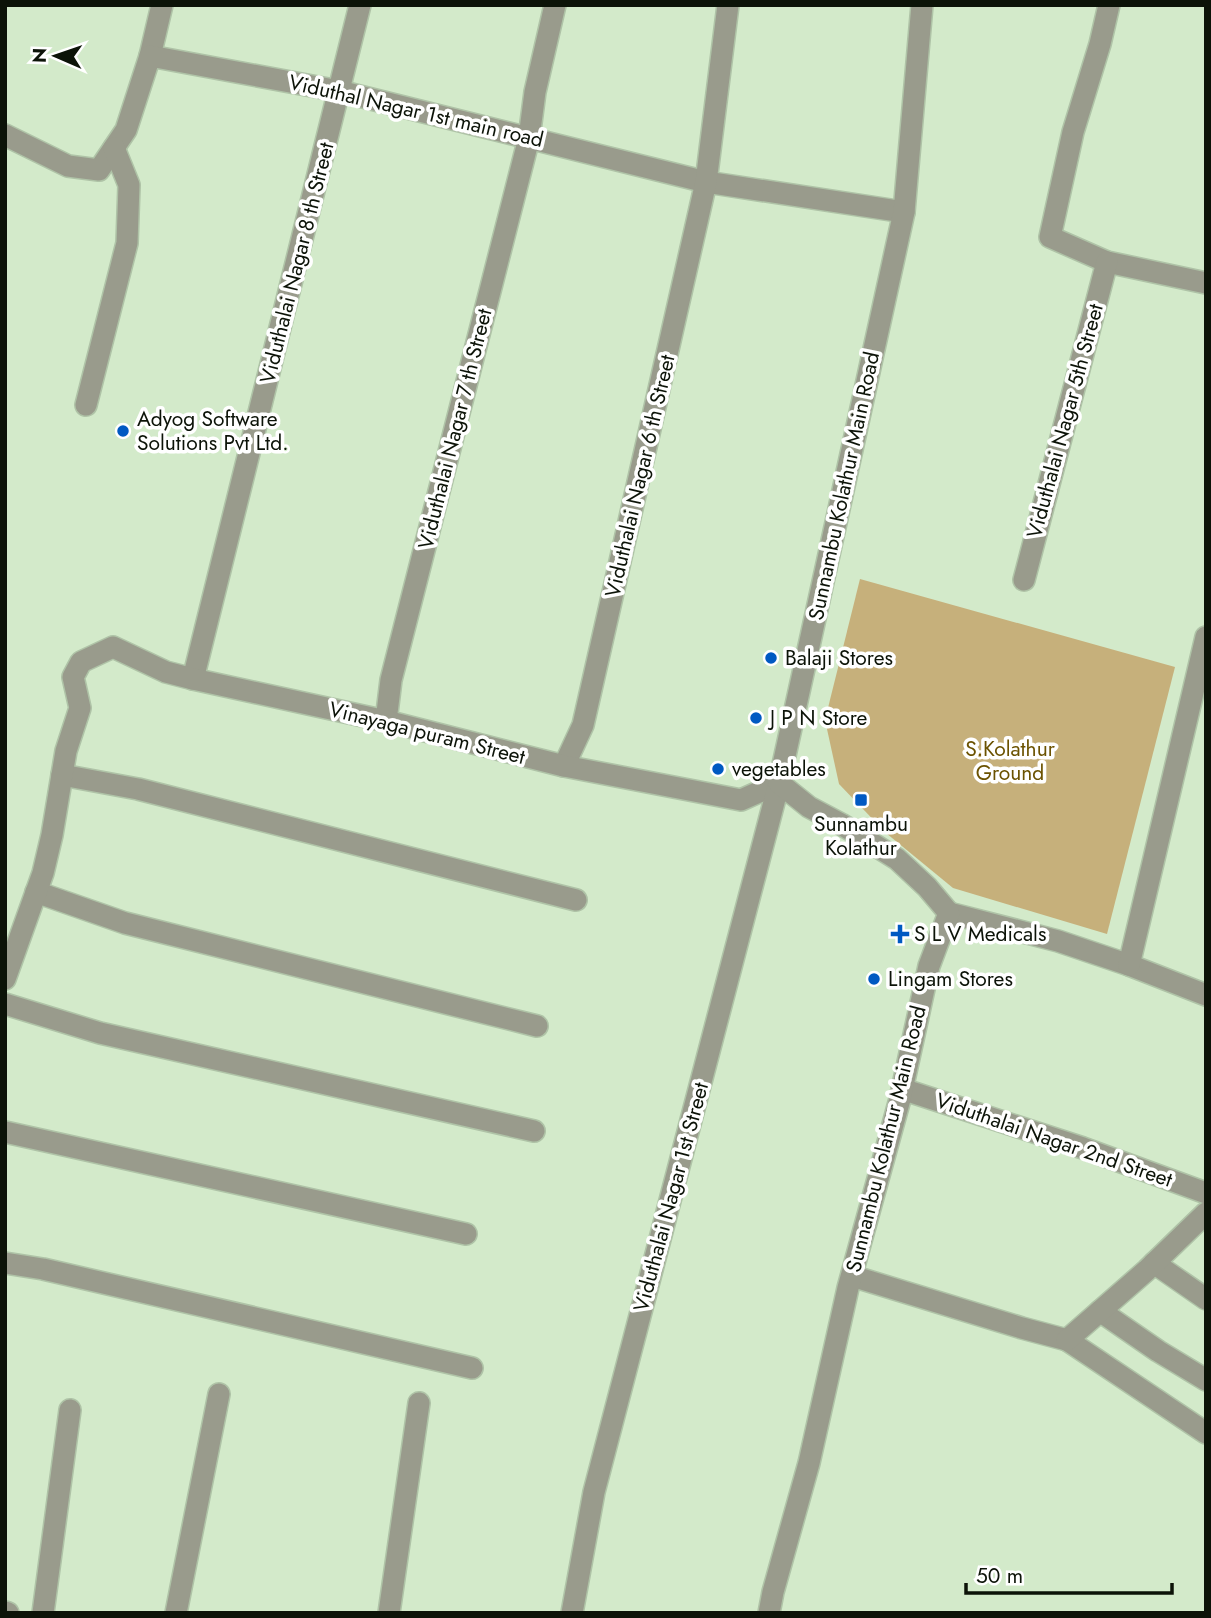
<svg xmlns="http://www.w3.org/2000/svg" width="1211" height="1618" font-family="Jost,sans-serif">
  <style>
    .green { fill: #c6b07b }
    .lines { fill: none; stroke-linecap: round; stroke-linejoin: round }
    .minor-casing { stroke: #afc3a7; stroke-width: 24 }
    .minor { stroke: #999b8c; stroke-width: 21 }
    .poi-dot { fill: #0059c2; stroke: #fff; stroke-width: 2.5 }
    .labels { text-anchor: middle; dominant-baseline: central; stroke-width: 7; stroke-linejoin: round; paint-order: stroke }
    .street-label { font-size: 21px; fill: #0c1308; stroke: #fff }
    .poi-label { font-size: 21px; fill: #0c1308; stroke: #fff; text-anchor: start }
    .park-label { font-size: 21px; fill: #6b5201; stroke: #fff }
  </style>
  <rect width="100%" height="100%" fill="#d3eaca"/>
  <!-- green -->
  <polygon class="green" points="860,579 1175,667 1107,934 953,888 886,833 839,784 825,720"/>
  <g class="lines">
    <defs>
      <g id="minor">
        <polyline points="1109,5 1100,44 1073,132 1050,237 1107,262 1206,283"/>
        <polyline points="150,56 162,5"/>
        <polyline points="5,135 68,166 99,170 126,130 150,56 339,91 706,182 904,212"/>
        <polyline points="86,405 127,243 129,185 114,148"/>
        <polyline points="1024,580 1107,262"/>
        <polyline points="193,679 360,5"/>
        <polyline points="386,721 391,680 529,138 535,92 555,5"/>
        <polyline points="564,766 583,725 706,182 728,5"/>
        <polyline points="62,775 138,789 576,900"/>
        <polyline points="36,892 125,923 537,1026"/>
        <polyline points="949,913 1058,941 1129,965 1206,995"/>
        <polyline points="1129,965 1206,637"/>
        <polyline points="5,979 43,873 52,835 66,751 80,708 73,677 81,662 113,647 166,672 193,679 386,721 564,766 741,800 779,783"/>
        <polyline points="5,1004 100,1033 534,1131"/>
        <polyline points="902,1089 1083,1148 1206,1193"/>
        <polyline points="5,1132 466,1234"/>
        <polyline points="5,1263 43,1269 472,1368"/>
        <polyline points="1154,1263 1206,1299"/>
        <polyline points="852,1276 1022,1328 1067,1340 1206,1433"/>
        <polyline points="1100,1311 1158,1351 1206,1380"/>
        <polyline points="1067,1340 1147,1270 1206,1213"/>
        <polyline points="5,1612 8,1613"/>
        <polyline points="43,1613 70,1410"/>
        <polyline points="176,1613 219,1394"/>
        <polyline points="389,1613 419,1403"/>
        <polyline points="572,1613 594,1492 779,783"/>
        <polyline points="769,1613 773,1592 809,1463 848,1288 900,1099 929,966 949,913 927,887 897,859 841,824 809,807 779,783 904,212 922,5"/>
      </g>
    </defs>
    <!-- minor casing -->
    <use href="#minor" class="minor-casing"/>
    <!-- minor -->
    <use href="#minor" class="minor"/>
  </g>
  <!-- markers -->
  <g class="poi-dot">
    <circle cx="123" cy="431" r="7"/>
    <circle cx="771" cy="658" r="7"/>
    <circle cx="756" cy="718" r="7"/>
    <circle cx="718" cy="769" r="7"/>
    <rect x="854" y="793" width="14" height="14" rx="3.5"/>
    <path d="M896.5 923.5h7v7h7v7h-7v7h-7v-7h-7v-7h7z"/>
    <circle cx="874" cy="979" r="7"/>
  </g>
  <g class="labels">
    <!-- street labels -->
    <g class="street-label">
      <text transform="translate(416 111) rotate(13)">Viduthal Nagar 1st main road</text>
      <text transform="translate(297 263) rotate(-76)">Viduthalai Nagar 8 th Street</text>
      <text transform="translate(1065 421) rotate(-75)">Viduthalai Nagar 5th Street</text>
      <text transform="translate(455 429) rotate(-76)">Viduthalai Nagar 7 th Street</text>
      <text transform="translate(640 476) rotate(-77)">Viduthalai Nagar 6 th Street</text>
      <text transform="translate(844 486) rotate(-78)">Sunnambu Kolathur Main Road</text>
      <text transform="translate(427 733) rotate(14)">Vinayaga puram Street</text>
      <text transform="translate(886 1139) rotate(-76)">Sunnambu Kolathur Main Road</text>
      <text transform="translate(1054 1140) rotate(19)">Viduthalai Nagar 2nd Street</text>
      <text transform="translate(671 1197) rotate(-75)">Viduthalai Nagar 1st Street</text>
    </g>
    <!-- poi labels -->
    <g class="poi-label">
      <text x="137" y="419">Adyog Software<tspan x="137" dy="24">Solutions Pvt Ltd.</tspan></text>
      <text x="785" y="658">Balaji Stores</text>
      <text x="770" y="718">J P N Store</text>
      <text x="732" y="769">vegetables</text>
      <text x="861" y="824" text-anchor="middle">Sunnambu<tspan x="861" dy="24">Kolathur</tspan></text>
      <text x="914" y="934">S L V Medicals</text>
      <text x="888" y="979">Lingam Stores</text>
    </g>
    <!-- park labels -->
    <g class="park-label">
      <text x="1010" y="749">S.Kolathur<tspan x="1010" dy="24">Ground</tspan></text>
    </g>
  </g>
  <!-- border -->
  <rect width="1211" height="1618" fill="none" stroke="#0c1308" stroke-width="14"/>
  <!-- north arrow -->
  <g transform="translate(56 56) rotate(272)" stroke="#ffffff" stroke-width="5" paint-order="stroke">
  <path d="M0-5L12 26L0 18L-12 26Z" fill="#0c1308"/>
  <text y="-10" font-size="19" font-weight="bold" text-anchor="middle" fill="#0c1308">N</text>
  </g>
  <!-- scale -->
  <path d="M966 1583v10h206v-10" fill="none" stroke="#0c1308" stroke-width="3.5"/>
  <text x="976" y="1583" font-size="21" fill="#0c1308" stroke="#ffffff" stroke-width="5" paint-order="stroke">50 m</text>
</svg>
